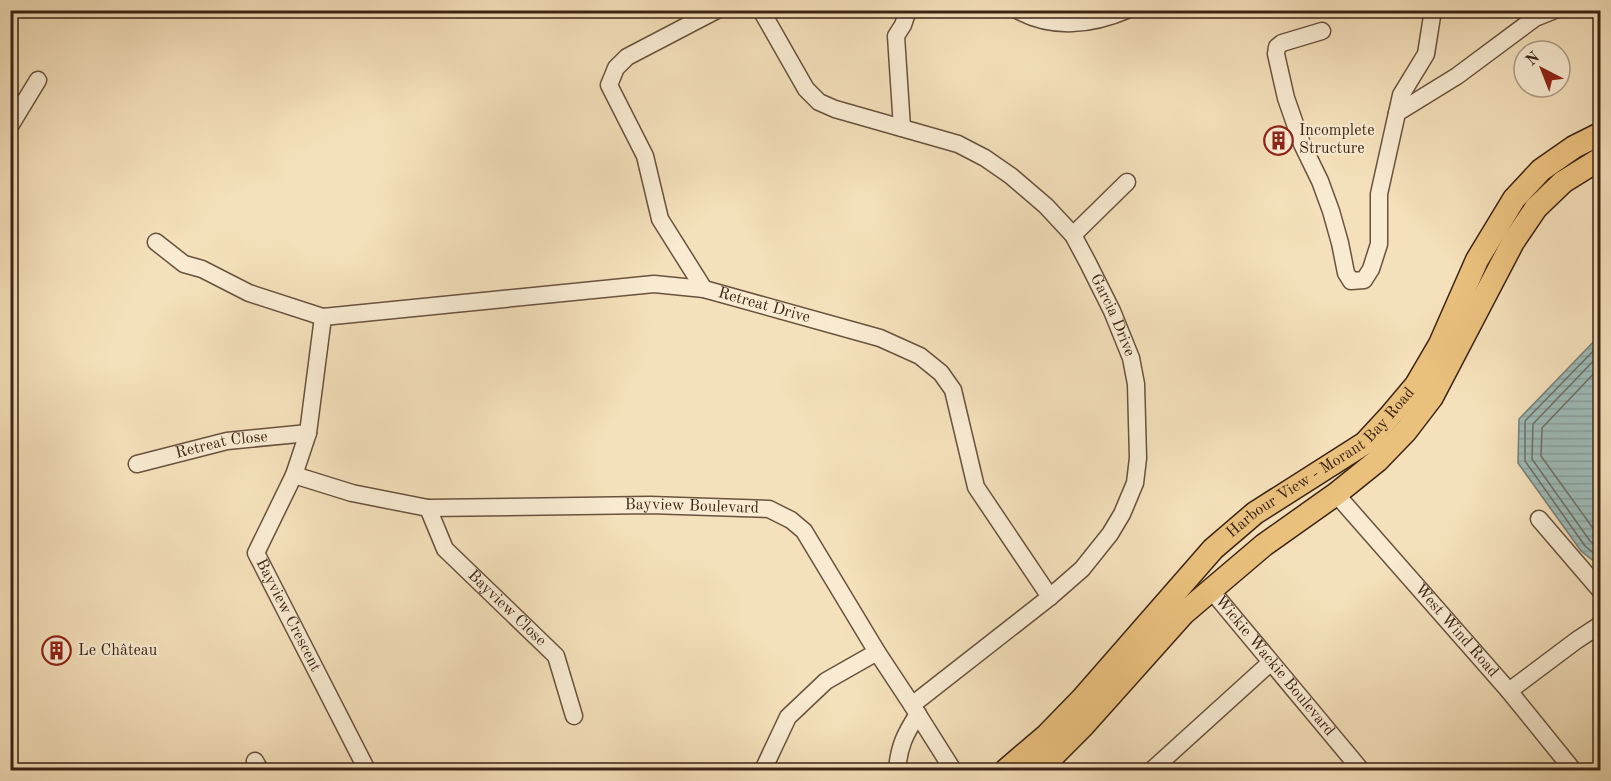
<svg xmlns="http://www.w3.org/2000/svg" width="1611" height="781" font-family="'Old Standard TT',serif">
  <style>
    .water { fill: url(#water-rules); stroke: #767e76; stroke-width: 1.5 }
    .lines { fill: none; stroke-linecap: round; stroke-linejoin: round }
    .shore { stroke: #6c6f66; stroke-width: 1.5 }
    .minor-casing { stroke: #69523e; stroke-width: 19 }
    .highway-casing { stroke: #3b2314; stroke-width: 25 }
    .minor { stroke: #f8ebd2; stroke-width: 16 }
    .highway { stroke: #eac07d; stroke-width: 22 }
    .labels { text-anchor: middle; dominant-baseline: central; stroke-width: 4.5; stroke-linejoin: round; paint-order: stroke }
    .poi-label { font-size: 16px; fill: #3b2314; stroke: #f8ebd2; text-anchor: start }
    .street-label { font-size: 16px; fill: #3b2314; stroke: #f8ebd2 }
  </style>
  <defs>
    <pattern id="water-rules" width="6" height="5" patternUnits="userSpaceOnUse" patternTransform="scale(1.5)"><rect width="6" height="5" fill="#9ebbb8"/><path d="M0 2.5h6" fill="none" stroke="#89a09d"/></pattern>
  </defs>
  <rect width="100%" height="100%" fill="#f4e0ba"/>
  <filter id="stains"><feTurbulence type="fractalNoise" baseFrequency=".00333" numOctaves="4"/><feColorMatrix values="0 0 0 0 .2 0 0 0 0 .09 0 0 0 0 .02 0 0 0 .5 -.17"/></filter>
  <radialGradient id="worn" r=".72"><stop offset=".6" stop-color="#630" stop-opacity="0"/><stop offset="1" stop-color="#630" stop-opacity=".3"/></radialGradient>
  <!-- water -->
  <polygon class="water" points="1600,335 1600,566 1581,551 1518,463 1519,419"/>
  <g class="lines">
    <!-- shore -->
    <g class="shore">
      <polyline points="1600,344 1525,421 1525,461 1585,546 1600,558"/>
      <polyline points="1600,354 1533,424 1532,459 1590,541 1600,549"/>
      <polyline points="1600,367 1542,428 1541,456 1600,538"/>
    </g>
    <defs>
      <g id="minor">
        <path id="s1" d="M761,10l45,79 13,13 16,7 123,35 27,14 26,18 35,30 27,29 15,28 24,48 19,47 5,26 2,74 -3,25 -13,31 -12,20 -28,35 -32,28 -138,108"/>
        <path d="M1017,10c35,20 75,15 110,0"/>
        <polyline points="1322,31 1282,43 1277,47 1276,54 1286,98 1302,144 1320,181 1331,211 1340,243 1346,273 1351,281 1364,280 1371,269 1379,244 1379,194 1401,95 1426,54 1433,10"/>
        <polyline points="1397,113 1457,76 1535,18 1555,10"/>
        <polyline points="10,126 38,80"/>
        <polyline points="902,128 896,36 903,25 908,10"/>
        <polyline points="1073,235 1127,182"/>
        <path id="s2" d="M156,242l28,22 18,5 47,24 74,24 331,-33 50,5 176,49 40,18 21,17 12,17 23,97 74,110"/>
        <polyline points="704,289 660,219 645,156 609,85 616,68 627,57 717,10"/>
        <path id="s3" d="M323,317l-15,116 -14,42 -38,78 111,217"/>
        <path id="s4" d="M137,464l90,-23 81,-8"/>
        <path id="s5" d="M294,475l58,18 76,15 222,-3 119,4 22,11 13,11 73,121 35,53 41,65"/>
        <path id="s6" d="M1336,494l173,197 64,79"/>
        <path id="s7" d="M428,508l17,41 111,107 18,60"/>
        <polyline points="1539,519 1600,590"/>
        <path id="s8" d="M1211,590l150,180"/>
        <polyline points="1509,691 1577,640 1600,625"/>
        <polyline points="255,761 260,770"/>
        <polyline points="763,770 788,717 826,681 877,652"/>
        <path d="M897,770c2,-24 8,-36 21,-56"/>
        <polyline points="1152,770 1270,663"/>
      </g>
      <g id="highway">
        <path id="s9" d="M1006,770l41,-35 35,-36 131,-150 42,-36 110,-70 24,-26 27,-32 24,-41 37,-84 37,-61 27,-29 33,-23 26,-13"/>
        <polyline points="1039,770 1083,726 1184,613 1264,545 1336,494 1377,461 1406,431 1432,397 1513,242 1536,208 1563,182 1600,159"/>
      </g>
    </defs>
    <!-- minor casing -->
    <use href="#minor" class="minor-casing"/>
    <!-- highway casing -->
    <use href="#highway" class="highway-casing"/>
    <!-- minor -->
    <use href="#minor" class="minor"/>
    <!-- highway -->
    <use href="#highway" class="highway"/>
  </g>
  <!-- icons -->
  <defs>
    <symbol id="building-ring" viewBox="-11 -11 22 22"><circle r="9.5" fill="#f8ebd2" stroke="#8f2418" stroke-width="1.5"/><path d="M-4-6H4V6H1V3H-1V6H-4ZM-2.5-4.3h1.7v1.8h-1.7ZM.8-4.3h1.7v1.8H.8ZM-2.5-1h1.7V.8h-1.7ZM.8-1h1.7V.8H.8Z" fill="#8f2418"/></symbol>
  </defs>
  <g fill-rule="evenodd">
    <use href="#building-ring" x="1262" y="124" width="33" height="33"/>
    <use href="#building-ring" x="40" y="634" width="33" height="33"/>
  </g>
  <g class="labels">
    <!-- poi labels -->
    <g class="poi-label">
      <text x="1299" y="131">Incomplete<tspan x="1299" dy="18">Structure</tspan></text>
      <text x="78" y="651">Le Château</text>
    </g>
    <!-- street labels -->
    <g class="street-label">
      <text stroke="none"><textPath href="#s2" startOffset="630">Retreat Drive</textPath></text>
      <text stroke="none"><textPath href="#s1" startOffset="492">Garcia Drive</textPath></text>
      <text stroke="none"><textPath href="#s4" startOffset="87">Retreat Close</textPath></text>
      <text stroke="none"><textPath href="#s9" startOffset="442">Harbour View - Morant Bay Road</textPath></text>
      <text stroke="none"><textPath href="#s5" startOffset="402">Bayview Boulevard</textPath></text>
      <text stroke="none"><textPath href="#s7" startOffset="130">Bayview Close</textPath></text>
      <text stroke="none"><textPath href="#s3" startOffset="318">Bayview Crescent</textPath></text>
      <text stroke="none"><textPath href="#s6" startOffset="182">West Wind Road</textPath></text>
      <text stroke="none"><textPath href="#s8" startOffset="99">Wickie Wackie Boulevard</textPath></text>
    </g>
  </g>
  <!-- margin -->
  <rect width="1611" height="781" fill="none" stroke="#f4e0ba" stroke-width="36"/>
  <rect x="12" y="12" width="1587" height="757" fill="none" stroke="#3b2314" stroke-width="3"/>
  <rect x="18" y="18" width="1575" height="745" fill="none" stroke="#3b2314" stroke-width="1.5"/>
  <!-- north arrow -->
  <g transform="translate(1542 69) rotate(318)"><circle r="28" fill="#f8ebd2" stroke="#ac9b86" stroke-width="1.5"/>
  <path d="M0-4.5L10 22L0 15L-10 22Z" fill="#8f2418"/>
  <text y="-9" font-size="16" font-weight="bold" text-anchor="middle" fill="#3b2314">N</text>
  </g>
  <rect width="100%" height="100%" filter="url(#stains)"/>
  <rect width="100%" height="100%" fill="url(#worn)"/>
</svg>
